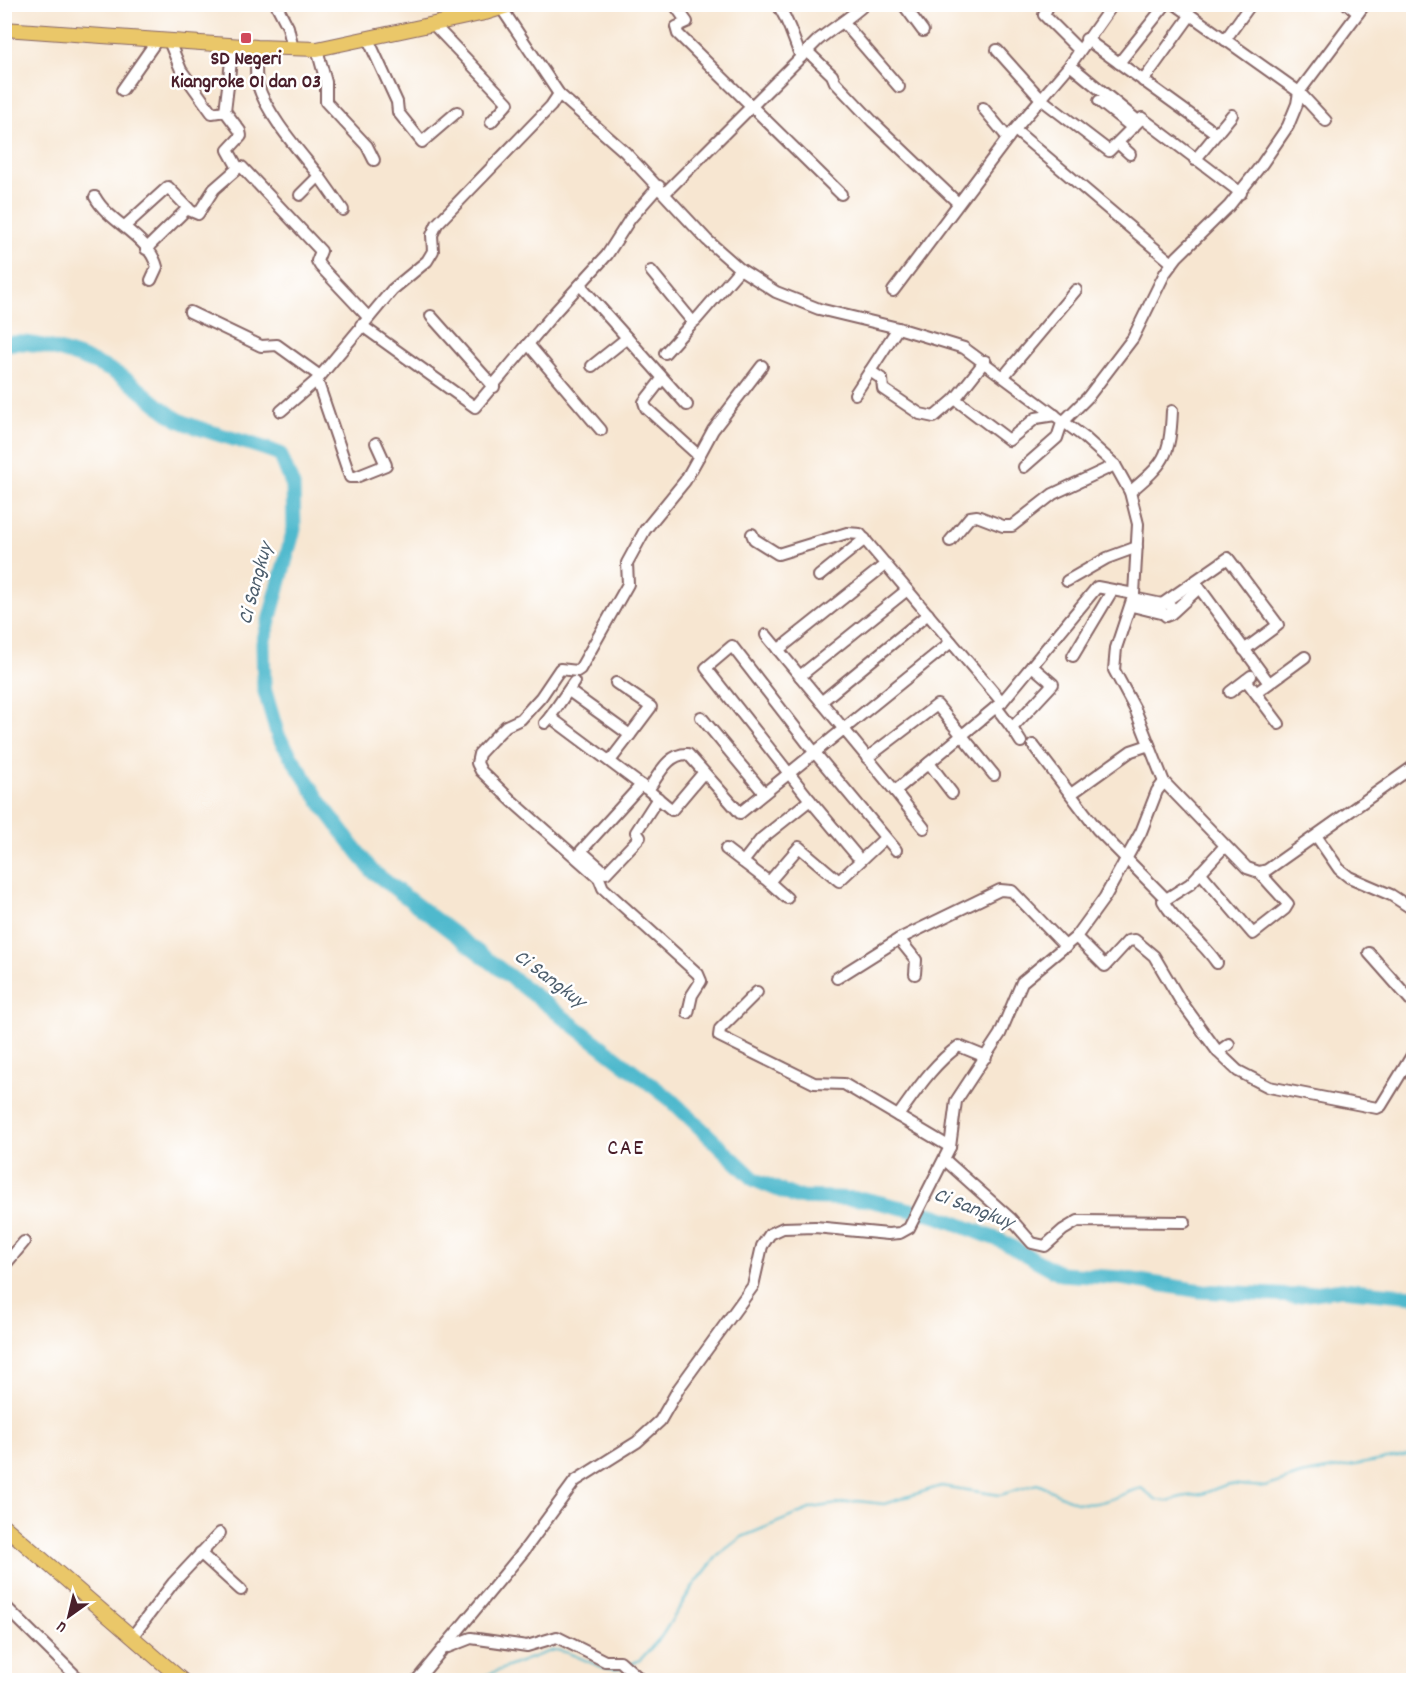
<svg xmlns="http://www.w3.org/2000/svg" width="1418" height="1685" font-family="Dekko,sans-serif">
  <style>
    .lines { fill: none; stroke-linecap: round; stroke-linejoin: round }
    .stream { stroke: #4fb9cd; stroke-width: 2 }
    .river { stroke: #4fb9cd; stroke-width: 15 }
    .minor-casing { stroke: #876565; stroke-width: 14 }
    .major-casing { stroke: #876565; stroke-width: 16 }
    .minor { stroke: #fff; stroke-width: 10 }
    .major { stroke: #eac769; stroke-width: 14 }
    .poi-dot { fill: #d1495b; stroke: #fff; stroke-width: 2 }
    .labels { text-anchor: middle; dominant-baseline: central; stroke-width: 5; stroke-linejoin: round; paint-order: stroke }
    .poi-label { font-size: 20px; font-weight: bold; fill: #4a1f2b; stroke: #fff }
    .water-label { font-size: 21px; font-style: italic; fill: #4c5d6c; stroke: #fff }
    .quarter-label { font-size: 22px; letter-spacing: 1.5px; fill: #4a1f2b; stroke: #fff }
  </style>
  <rect width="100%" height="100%" fill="#fff"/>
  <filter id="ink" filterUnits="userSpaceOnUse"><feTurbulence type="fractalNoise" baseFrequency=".0167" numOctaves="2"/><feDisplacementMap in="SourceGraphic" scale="12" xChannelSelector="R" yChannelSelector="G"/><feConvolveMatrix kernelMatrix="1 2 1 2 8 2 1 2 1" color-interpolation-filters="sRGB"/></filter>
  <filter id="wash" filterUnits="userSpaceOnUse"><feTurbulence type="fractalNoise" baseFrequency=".008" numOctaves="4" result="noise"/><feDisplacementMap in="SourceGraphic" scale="24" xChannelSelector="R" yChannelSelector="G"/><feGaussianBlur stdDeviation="1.35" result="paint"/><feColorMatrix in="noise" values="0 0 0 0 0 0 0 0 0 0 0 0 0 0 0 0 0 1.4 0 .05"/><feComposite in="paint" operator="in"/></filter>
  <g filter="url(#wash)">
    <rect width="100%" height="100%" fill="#f7e6d1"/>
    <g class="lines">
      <!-- stream -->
      <g class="stream">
        <path d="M631,1664l9,-4 21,-23 33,-52 25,-31 23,-17 70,-29 45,-7 27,3 57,-18 59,9 37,-11c15,6 29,16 44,19 20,4 41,-10 60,-15l16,12 11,1 13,-4 21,-3 26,-10 37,3 36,-12 113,-21"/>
        <path d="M473,1680c10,-3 78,-31 83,-30 21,2 47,25 67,18"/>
      </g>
      <!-- river -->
      <path class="river" d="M4,345c25,-10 94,17 117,31 23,14 43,39 67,48 30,12 62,18 92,30l13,32 1,43 -31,114 1,45 14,48 45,70 49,65 298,228 85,81 41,17 68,2 73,17 62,24 62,34 60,4 80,13 92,5 49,-7 72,7"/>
    </g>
  </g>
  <g filter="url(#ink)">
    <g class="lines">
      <defs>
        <g id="minor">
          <polyline points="276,4 288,27 293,49"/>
          <polyline points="456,4 459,19"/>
          <polyline points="674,4 687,22 676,27 678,34 841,194"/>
          <path d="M777,4c12,16 16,35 24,53"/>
          <polyline points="903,4 923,31"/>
          <polyline points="1049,4 1044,15 1079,50"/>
          <polyline points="1175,4 1299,92 1326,121"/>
          <polyline points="1347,4 1358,13"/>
          <polyline points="502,9 559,94 625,152 707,240 740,269 776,292 819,309 898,328 964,348 1084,437 1115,465 1130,492 1138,524 1134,594 1116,648 1114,670 1135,709 1164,782 1247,868 1259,872 1267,870 1414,766"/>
          <polyline points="843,22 899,87"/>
          <polyline points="433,24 508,103 491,122"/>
          <polyline points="368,39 397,102 398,112 422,142 457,112"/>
          <polyline points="1086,39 1217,134"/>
          <polyline points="1225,40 1251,4"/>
          <polyline points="169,41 181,70 212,113 225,111 240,131 241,136 228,150 238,168"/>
          <path d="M257,47c0,12 -3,27 1,38 9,30 42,67 61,91l-19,19"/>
          <polyline points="317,49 326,82 326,102 367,146 374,160"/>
          <polyline points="997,50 1041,99 1109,151 1142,118 1241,193"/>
          <polyline points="807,51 832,75 835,82 873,122 958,203"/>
          <polyline points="1119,63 1166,4"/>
          <polyline points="1070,65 1138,121"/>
          <polyline points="1143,81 1190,16"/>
          <polyline points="122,90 157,40"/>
          <polyline points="1099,101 1133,128"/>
          <polyline points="983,108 1008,138"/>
          <polyline points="225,111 233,45"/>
          <polyline points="1015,130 1172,263"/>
          <polyline points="1119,144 1130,154"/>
          <polyline points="1195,160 1232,115"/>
          <polyline points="319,176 343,210"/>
          <path d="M665,193l153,-153c16,-13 32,-22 47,-36"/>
          <path d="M95,197c14,26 54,39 62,70l-6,13"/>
          <polyline points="125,226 168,187 191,211 198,214 214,189 238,168 242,167 321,251 317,261 320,266 368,317"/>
          <polyline points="146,249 188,208"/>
          <polyline points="651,271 692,321 695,321 740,269"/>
          <polyline points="580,285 687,405"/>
          <polyline points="893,291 1011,134 1070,65 1113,4"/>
          <polyline points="190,312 261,346 277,345 320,376"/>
          <polyline points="431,316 494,387"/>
          <polyline points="361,325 475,407 555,312 607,255 630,219 659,186"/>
          <polyline points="528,344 601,430"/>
          <polyline points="665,353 694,321"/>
          <polyline points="592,366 627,338"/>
          <polyline points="870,371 882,379 883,389 920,414 934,417 955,399 1009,440 1036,418 1055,415"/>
          <polyline points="1004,376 1076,290"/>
          <polyline points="662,379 644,402 646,408 699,456 685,481 645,530 627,563 628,584 580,669 577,671 560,669 541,697 521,719 506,726 492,740 479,754 477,763 481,771 512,801 599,878 603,888 698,974 701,981 692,995 688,1013"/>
          <polyline points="317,380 350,477 356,477 386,465 376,443"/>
          <polyline points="855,394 898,328"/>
          <polyline points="955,399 985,361"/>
          <polyline points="281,411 317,380 392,290 427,261 433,251 432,235 437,224 551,106 559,94"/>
          <polyline points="699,456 713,430 762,366"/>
          <polyline points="1024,467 1057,438 1062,423 1088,397 1133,338 1165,273 1177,257 1229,206 1262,164 1288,126 1297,104 1299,92 1365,4"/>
          <path d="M1130,492c34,-29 40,-34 42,-81"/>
          <polyline points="752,534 754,539 778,554 847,533 860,534 1002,702 1097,587 1134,594"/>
          <polyline points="950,541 970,517 977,516 1003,526 1012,526 1053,494 1115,465"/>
          <polyline points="819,576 865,539"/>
          <polyline points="1067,581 1107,558 1137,547"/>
          <polyline points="1195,582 1269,683"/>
          <polyline points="1133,598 1162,604"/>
          <polyline points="1168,603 1173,609 1171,614 1166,616 1160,610 1162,604 1228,558 1278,625 1244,650"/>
          <polyline points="1132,606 1161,613"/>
          <polyline points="1173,612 1199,588"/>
          <polyline points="766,635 895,791"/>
          <polyline points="778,650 886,564"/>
          <polyline points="1073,656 1112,591"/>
          <polyline points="800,676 907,590"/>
          <polyline points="1246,680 1279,724"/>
          <polyline points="616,683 651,707 630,735"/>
          <polyline points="569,691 630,735 610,761"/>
          <polyline points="1230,692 1251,676"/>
          <polyline points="1256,693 1305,657"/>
          <polyline points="821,702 928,614"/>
          <polyline points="996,707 1012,728"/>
          <polyline points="550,717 574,682"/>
          <polyline points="701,717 764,793"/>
          <polyline points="545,723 550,717 645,788"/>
          <polyline points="1021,742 1012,728 1053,684 1032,666"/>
          <polyline points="1033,745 1097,829 1166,899"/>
          <polyline points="867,758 937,705 994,775"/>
          <polyline points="929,763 952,793"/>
          <path d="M704,772l-32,38 -24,-20c11,-15 20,-37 40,-36l52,59 211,-171"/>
          <polyline points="641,785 581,851 606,873 640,837 636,832 658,798"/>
          <polyline points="1071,794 1131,751 1149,745"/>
          <polyline points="810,800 856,855"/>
          <polyline points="924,828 895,791 1002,702"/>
          <polyline points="1317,837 1339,869 1349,877 1391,895 1414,910"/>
          <polyline points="726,849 769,882"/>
          <polyline points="743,862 761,839 810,800 706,668 732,646 815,753 896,850"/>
          <polyline points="1200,872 1253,934 1285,909 1288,904 1259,872"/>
          <polyline points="787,898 769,882 799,847 839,881 885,838"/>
          <polyline points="1076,937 1105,966 1128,941 1135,940 1154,956 1180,1000 1218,1052 1229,1044"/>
          <polyline points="1369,953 1414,1004"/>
          <path d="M1217,963c-17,-25 -40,-38 -54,-62l27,-17 34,-37"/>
          <polyline points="915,974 916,960 899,939 1000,890 1012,891 1066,947"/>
          <polyline points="837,978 899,939"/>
          <polyline points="757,992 720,1029 719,1036 814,1083 844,1084 950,1147"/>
          <polyline points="1218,1052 1238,1071 1269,1087 1377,1108 1381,1106 1414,1052"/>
          <path d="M898,1116c18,-25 35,-52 61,-70l27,11"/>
          <polyline points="945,1160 1011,1219 1032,1243 1045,1246 1063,1230 1078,1221 1185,1222"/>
          <polyline points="4,1266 24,1242"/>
          <polyline points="200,1553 241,1590"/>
          <polyline points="4,1605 80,1680"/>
          <polyline points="132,1637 173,1583 220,1533"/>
          <polyline points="448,1647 471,1638 527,1646 557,1637 605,1661 620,1661 641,1680"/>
          <polyline points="417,1680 523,1552 575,1481 637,1442 660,1421 679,1388 753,1286 762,1246 770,1234 783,1228 815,1227 888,1234 900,1233 909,1228 950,1147 956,1101 1000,1034 1022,982 1076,937 1105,897 1141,832 1157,791 1164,782"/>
        </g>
        <g id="major">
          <polyline points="4,29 257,47 317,49 485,13 514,4"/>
          <polyline points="4,1526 182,1680"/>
        </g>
      </defs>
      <!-- minor casing -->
      <use href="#minor" class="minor-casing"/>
      <!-- major casing -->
      <use href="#major" class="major-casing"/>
      <!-- minor -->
      <use href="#minor" class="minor"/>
      <!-- major -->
      <use href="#major" class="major"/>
    </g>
  </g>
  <!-- markers -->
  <rect class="poi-dot" x="240" y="32" width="12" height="12" rx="3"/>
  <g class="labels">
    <!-- poi labels -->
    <g class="poi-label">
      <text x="246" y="60">SD Negeri<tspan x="246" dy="23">Kiangroke 01 dan 03</tspan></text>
    </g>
    <!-- water labels -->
    <g class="water-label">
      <text transform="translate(257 584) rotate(-75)">Ci Sangkuy</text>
      <text transform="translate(549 980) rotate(37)">Ci Sangkuy</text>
      <text transform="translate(973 1210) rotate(21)">Ci Sangkuy</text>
    </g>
    <!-- quarter labels -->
    <g class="quarter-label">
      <text x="626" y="1149">CAE</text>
    </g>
  </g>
  <!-- margin -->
  <rect width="1418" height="1685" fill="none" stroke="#fff" stroke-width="24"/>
  <!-- north arrow -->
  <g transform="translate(69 1616) rotate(214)" stroke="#ffffff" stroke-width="4.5" paint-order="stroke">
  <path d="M0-4.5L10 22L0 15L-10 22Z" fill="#4a1f2b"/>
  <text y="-9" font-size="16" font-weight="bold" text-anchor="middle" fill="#4a1f2b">U</text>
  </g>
</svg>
